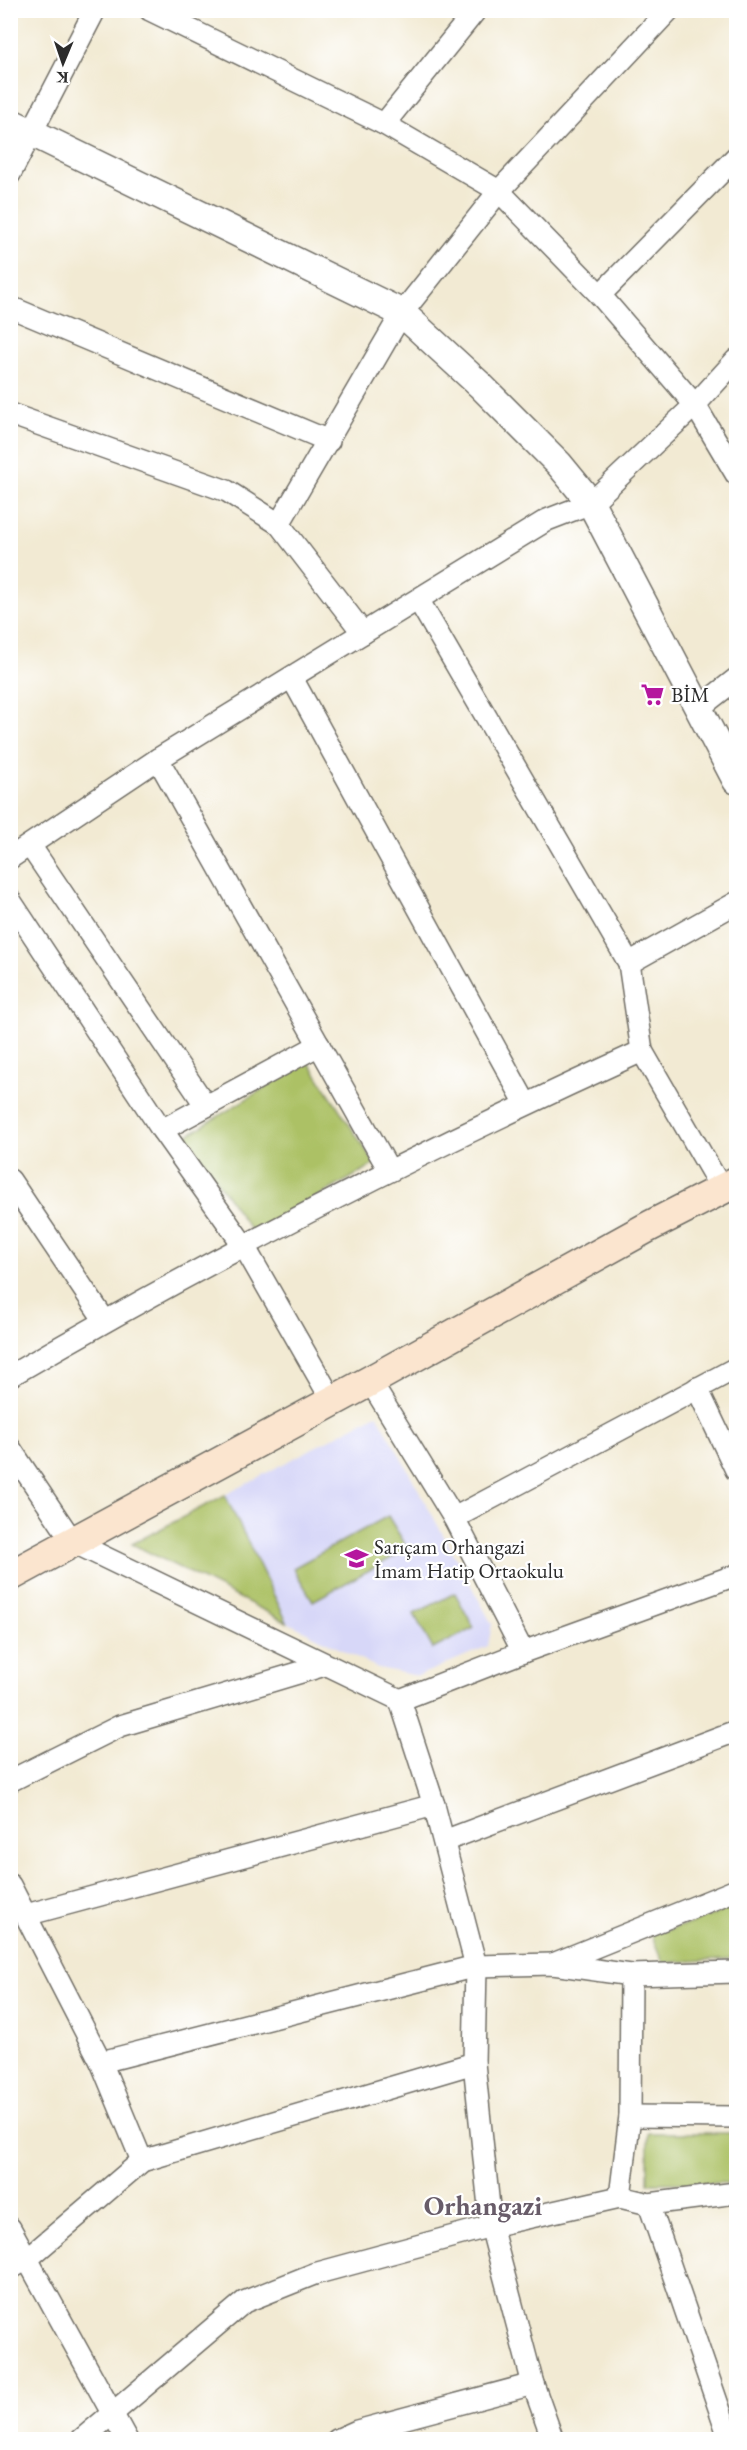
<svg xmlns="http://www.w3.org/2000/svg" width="747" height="2450" font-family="'EB Garamond',serif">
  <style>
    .built { fill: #d7d7f8 }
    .green { fill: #acc165; stroke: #6c7648; stroke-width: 1.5 }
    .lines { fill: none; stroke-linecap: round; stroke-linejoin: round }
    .minor-casing { stroke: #716e66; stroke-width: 24 }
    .tertiary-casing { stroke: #716e66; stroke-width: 30 }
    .secondary-casing { stroke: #716e66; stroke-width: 33 }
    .minor { stroke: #fff; stroke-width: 21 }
    .tertiary { stroke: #fff; stroke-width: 27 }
    .secondary { stroke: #fbe5cf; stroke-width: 30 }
    .labels { text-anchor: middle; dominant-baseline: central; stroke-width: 4.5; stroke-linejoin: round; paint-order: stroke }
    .poi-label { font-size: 21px; fill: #2b2b2b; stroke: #fff; text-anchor: start }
    .district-label { font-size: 27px; font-weight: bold; fill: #685c69; stroke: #fff }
  </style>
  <rect width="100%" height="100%" fill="#fff"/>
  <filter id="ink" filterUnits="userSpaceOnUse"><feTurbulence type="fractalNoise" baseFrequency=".0167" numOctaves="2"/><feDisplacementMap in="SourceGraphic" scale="12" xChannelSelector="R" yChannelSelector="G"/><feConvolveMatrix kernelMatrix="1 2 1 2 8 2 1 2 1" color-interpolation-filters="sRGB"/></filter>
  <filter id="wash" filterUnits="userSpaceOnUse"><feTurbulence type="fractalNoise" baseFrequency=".008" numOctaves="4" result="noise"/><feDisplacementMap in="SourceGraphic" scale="24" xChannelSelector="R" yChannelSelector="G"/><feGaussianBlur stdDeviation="1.35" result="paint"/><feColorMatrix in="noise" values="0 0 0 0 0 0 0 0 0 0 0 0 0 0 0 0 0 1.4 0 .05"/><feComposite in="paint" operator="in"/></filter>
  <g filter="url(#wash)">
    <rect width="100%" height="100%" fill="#f2ead3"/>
    <!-- built -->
    <polygon class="built" points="377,1414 492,1624 488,1646 418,1676 378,1668 287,1622 225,1495"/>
    <!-- green -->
    <g class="green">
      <polygon points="308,1061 375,1164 253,1234 186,1136"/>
      <polygon points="225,1495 287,1622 132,1544"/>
      <polygon points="388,1516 408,1549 313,1601 293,1568"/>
      <polygon points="455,1593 474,1628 433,1649 414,1614"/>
      <polygon points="736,1906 736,1958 663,1963 651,1934 689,1924"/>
      <rect x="648" y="2133" width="88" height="50"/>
    </g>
  </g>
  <g filter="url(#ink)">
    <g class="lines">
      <defs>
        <g id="minor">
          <polyline points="150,10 384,124 499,191 600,295 695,405 736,474"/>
          <polyline points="384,124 476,10"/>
          <polyline points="10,174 95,10"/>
          <polyline points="600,295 736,157"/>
          <polyline points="10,307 329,441"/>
          <polyline points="10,414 227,491 279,524 363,633"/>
          <polyline points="279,524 402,313 499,191 669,10"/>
          <polyline points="419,601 629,963 642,1051 721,1188"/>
          <polyline points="292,678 526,1104"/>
          <polyline points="699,708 736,679"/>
          <polyline points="158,759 389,1170"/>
          <polyline points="31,847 206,1106"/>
          <polyline points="10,858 158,759 363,633 547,520 591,503 695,405 736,360"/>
          <polyline points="10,900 162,1130 244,1246 333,1402"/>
          <polyline points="629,963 736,903"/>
          <polyline points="162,1130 319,1045"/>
          <polyline points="10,1180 105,1321"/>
          <path d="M10,1376c205,-120 416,-227 632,-325"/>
          <polyline points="370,1381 454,1518 523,1652"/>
          <polyline points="697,1388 736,1470"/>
          <polyline points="10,1448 73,1542 400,1700 434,1805 476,1966 474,2063 491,2226 533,2384 553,2440"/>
          <polyline points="454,1518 736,1368"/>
          <polyline points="400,1700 523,1652 736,1575"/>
          <polyline points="10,1781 120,1726 325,1665"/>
          <polyline points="444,1841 736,1731"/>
          <polyline points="10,1885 101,2062 142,2161"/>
          <polyline points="26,1915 434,1805"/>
          <polyline points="553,1964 736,1890"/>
          <polyline points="101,2062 476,1966 553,1964 631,1975 736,1972"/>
          <polyline points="630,2116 736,2117"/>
          <polyline points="620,2197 630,2116 631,1975"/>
          <polyline points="649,2204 730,2440"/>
          <polyline points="10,2228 127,2440"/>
          <polyline points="10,2269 27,2259 142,2161 474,2063"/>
          <polyline points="81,2440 244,2302 314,2274 491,2226 620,2197 649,2204 736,2193"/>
          <polyline points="337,2440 357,2431 533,2384"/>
        </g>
        <polyline id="tertiary" points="10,122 402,313 480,385 559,464 591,503 736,780"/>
        <polyline id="secondary" points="10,1576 370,1381 650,1226 736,1182"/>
      </defs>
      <!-- minor casing -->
      <use href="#minor" class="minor-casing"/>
      <!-- tertiary casing -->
      <use href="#tertiary" class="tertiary-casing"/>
      <!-- secondary casing -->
      <use href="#secondary" class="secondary-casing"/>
      <!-- minor -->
      <use href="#minor" class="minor"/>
      <!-- tertiary -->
      <use href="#tertiary" class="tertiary"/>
      <!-- secondary -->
      <use href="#secondary" class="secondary"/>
    </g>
  </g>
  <!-- icons -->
  <defs>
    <symbol id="supermarket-bare" viewBox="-9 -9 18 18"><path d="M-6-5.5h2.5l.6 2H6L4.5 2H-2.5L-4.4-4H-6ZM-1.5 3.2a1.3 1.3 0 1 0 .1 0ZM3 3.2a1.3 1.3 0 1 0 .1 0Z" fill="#b5179e" stroke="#fff" stroke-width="2.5" paint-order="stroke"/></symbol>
    <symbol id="school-bare" viewBox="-9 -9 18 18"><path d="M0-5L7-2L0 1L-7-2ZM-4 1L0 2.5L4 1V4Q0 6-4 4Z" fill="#b5179e" stroke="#fff" stroke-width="2.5" paint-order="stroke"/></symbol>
  </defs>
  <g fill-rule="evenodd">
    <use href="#supermarket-bare" x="636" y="678" width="33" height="33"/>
    <use href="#school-bare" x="340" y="1542" width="33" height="33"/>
  </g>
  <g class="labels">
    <!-- poi labels -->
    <g class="poi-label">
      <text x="671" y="694">BİM</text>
      <text x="374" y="1546">Sarıçam Orhangazi<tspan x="374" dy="24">İmam Hatip Ortaokulu</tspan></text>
    </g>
    <!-- district labels -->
    <g class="district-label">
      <text x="483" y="2205">Orhangazi</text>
    </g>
  </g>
  <!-- margin -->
  <rect width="747" height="2450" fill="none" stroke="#fff" stroke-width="36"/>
  <!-- north arrow -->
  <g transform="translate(63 63) rotate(182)" stroke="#ffffff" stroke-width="4.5" paint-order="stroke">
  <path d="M0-4.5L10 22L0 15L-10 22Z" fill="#2b2b2b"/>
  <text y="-9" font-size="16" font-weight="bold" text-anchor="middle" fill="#2b2b2b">K</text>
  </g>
</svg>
